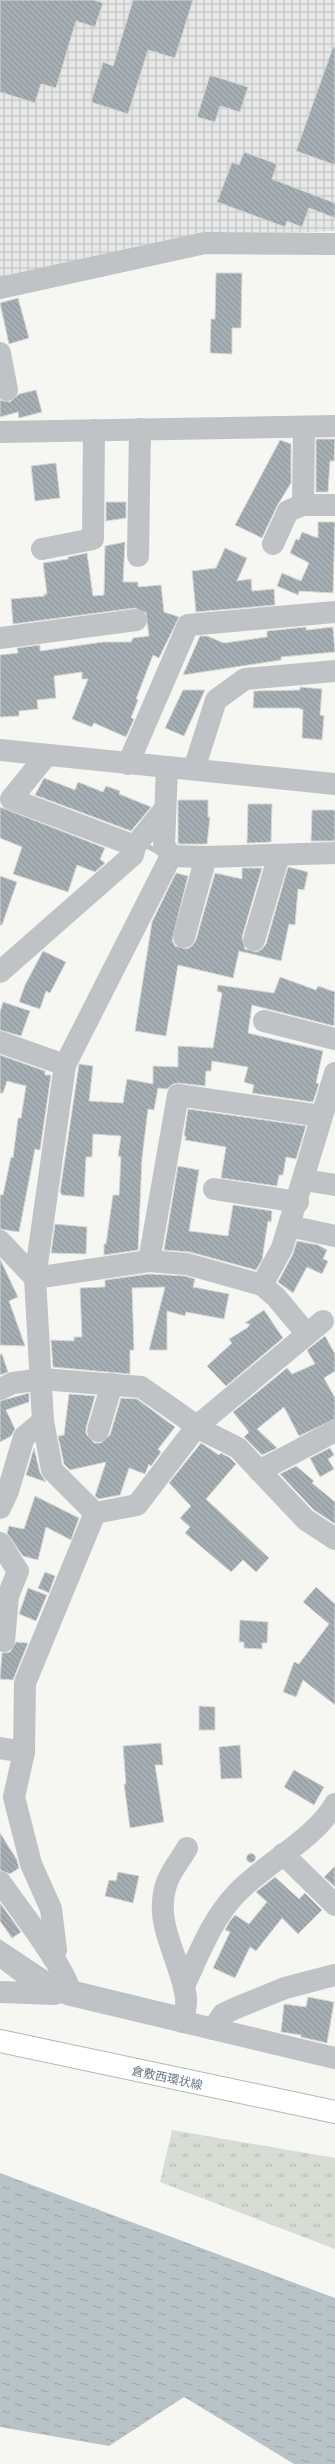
<svg xmlns="http://www.w3.org/2000/svg" width="335" height="2464" font-family="Raleway,'Noto Sans JP',sans-serif">
  <style>
    .industrial { fill: url(#industrial-grid) }
    .park { fill: url(#park-tufts) }
    .water { fill: url(#water-ripples) }
    .lines { fill: none; stroke-linecap: round; stroke-linejoin: round }
    .stream { stroke: #b8c3c7; stroke-width: 5 }
    .building { fill: url(#building-back-hatch); stroke: #d7d7d5 }
    .major-casing { stroke: #b2b7ba; stroke-width: 24 }
    .minor { stroke: #bfc3c6; stroke-width: 22 }
    .major { stroke: #fff; stroke-width: 22 }
    .labels { text-anchor: middle; dominant-baseline: central; stroke-width: 4; stroke-linejoin: round; paint-order: stroke }
    .street-label { font-size: 12px; fill: #667682; stroke: #fff }
  </style>
  <defs>
    <pattern id="industrial-grid" width="8" height="8" patternUnits="userSpaceOnUse"><rect width="8" height="8" fill="#e6e7e6"/><path d="M0 4h8M4 0v8" fill="none" stroke="#bec0c0"/></pattern>
    <pattern id="park-tufts" width="24" height="20" patternUnits="userSpaceOnUse"><rect width="24" height="20" fill="#d7dcd4"/><path d="M3 7l-1-3M5 7V3M7 7l1-3M15 17l-1-3M17 17v-4M19 17l1-3" fill="none" stroke="#b2b7b1"/></pattern>
    <pattern id="water-ripples" width="26" height="14" patternUnits="userSpaceOnUse"><rect width="26" height="14" fill="#b8c3c7"/><path d="M2 4q2-2 4 0t4 0M15 11q2-2 4 0t4 0" fill="none" stroke="#99a3a7"/></pattern>
    <pattern id="building-back-hatch" width="6" height="6" patternUnits="userSpaceOnUse"><rect width="6" height="6" fill="#a5aeb3"/><path d="M-1 5l2 2M0 0l6 6M5-1l2 2" fill="none" stroke="#8a9297"/></pattern>
  </defs>
  <rect width="100%" height="100%" fill="#f6f6f2"/>
  <!-- industrial -->
  <polygon class="industrial" points="0,0 335,0 335,231 186,237 0,281"/>
  <!-- park -->
  <polygon class="park" points="172,2130 335,2158 335,2249 160,2182"/>
  <!-- water -->
  <polygon class="water" points="0,2173 335,2298 335,2464 294,2464 184,2397 109,2446 0,2427"/>
  <g class="lines">
    <!-- stream -->
    <g class="stream">
      <polyline points="145,845 160,853"/>
      <polyline points="0,1942 57,1980"/>
      <polyline points="73,1983 180,2009"/>
    </g>
  </g>
  <!-- building -->
  <g class="building">
    <polygon points="0,0 94,0 103,3 95,27 76,21 56,88 41,84 35,103 0,92"/>
    <polygon points="133,0 193,0 175,58 148,50 128,114 91,102 103,62 113,66"/>
    <polygon points="333,47 335,47 335,165 296,151"/>
    <polygon points="210,75 248,87 240,112 220,106 215,122 197,117"/>
    <polygon points="244,152 277,164 272,179 335,203 335,218 309,208 302,227 287,221 285,227 217,202 232,162 239,165"/>
    <polygon points="216,273 242,273 241,328 232,328 232,354 210,353 211,319 215,319"/>
    <polygon points="18,298 29,338 9,344 0,303"/>
    <polygon points="36,390 42,412 19,418 18,412 0,417 0,400 10,402 19,394"/>
    <polygon points="316,439 335,439 334,461 330,461 328,492 316,492"/>
    <polygon points="280,440 291,444 291,483 277,506 262,538 235,525"/>
    <polygon points="56,463 60,498 35,501 31,466"/>
    <polygon points="106,502 126,502 126,518 106,521"/>
    <polygon points="318,522 335,522 333,593 299,591 298,595 277,586 282,573 301,581 309,563 290,553 296,539 299,540 302,532 318,538"/>
    <polygon points="125,542 123,582 138,582 138,587 161,585 164,612 179,617 159,658 153,655 136,699 138,700 131,718 134,719 126,737 94,723 92,727 72,719 88,679 82,679 82,672 54,676 56,698 37,700 38,709 19,711 19,716 0,717 0,655 18,653 17,648 40,645 40,651 103,642 131,642 133,638 149,636 146,613 135,608 13,624 11,599 45,596 44,594 47,594 43,563 68,559 68,557 87,553 93,596 104,595 105,546"/>
    <polygon points="225,548 247,558 237,581 251,579 252,591 274,589 275,605 196,612 192,571 216,568"/>
    <polygon points="306,627 306,630 333,627 335,652 281,657 281,660 183,675 200,636 207,636 224,643 267,637 267,631"/>
    <polygon points="300,687 322,689 320,715 324,716 322,740 302,738 303,710 299,708 253,708 254,691 300,690"/>
    <polygon points="183,690 205,690 184,736 165,728"/>
    <polygon points="44,778 75,790 78,782 103,792 106,786 120,791 119,794 151,807 131,831 35,795"/>
    <polygon points="178,800 208,800 208,817 210,817 207,844 178,844"/>
    <polygon points="248,804 272,804 271,842 247,843"/>
    <polygon points="0,807 105,848 100,859 105,863 95,872 77,865 68,892 13,874 22,847 0,838"/>
    <polygon points="312,810 335,810 335,841 311,841"/>
    <polygon points="288,867 308,872 304,890 298,889 295,925 289,924 281,961 239,951 233,978 178,965 166,1036 135,1031 152,922 176,873 188,876 172,940 175,946 187,949 192,946 196,940 215,873 242,879 242,868 262,868 242,937 245,949 257,952 262,949 266,944"/>
    <polygon points="0,876 17,882 2,925 0,925"/>
    <polygon points="43,951 66,962 50,993 46,991 40,1009 19,1002 25,985"/>
    <polygon points="280,977 316,990 318,986 335,992 334,1026 252,1005 248,1033 323,1051 316,1083 319,1084 313,1102 252,1093 254,1085 244,1082 248,1067 212,1061 211,1071 206,1071 205,1086 179,1083 173,1084 167,1089 158,1088 154,1110 148,1109 142,1158 138,1250 104,1255 104,1244 106,1244 113,1195 119,1195 121,1157 118,1156 121,1136 93,1134 92,1157 86,1157 84,1197 62,1195 60,1192 79,1064 93,1066 89,1101 123,1103 127,1079 153,1084 153,1066 178,1067 178,1046 213,1048 222,993 217,991 218,985 274,993"/>
    <polygon points="3,1002 30,1011 21,1036 0,1030 0,1012"/>
    <polygon points="0,1055 45,1071 45,1075 51,1075 40,1150 35,1149 19,1232 0,1229 0,1195 3,1195 11,1157 13,1158 18,1118 21,1118 26,1086 7,1081 3,1093 0,1093"/>
    <polygon points="188,1109 306,1126 296,1159 286,1157 283,1175 279,1175 277,1186 221,1178 226,1147 185,1140 186,1136 184,1136"/>
    <polygon points="178,1166 199,1170 189,1231 228,1236 233,1205 272,1211 271,1222 268,1221 262,1260 256,1270 190,1252 164,1250"/>
    <polygon points="55,1224 87,1227 86,1254 51,1253"/>
    <polygon points="297,1241 318,1245 327,1250 323,1259 328,1261 322,1274 307,1267 293,1293 278,1282 293,1254"/>
    <polygon points="0,1259 18,1297 9,1301 25,1346 0,1345"/>
    <polygon points="149,1274 185,1276 195,1279 193,1287 229,1294 224,1319 186,1312 185,1316 167,1311 167,1350 149,1350 165,1287 132,1288 134,1350 130,1350 130,1374 53,1367 51,1340 74,1341 74,1337 82,1337 80,1288 105,1287 105,1280"/>
    <polygon points="264,1310 283,1338 226,1386 207,1366 232,1343 229,1339 247,1328 250,1324 245,1323"/>
    <polygon points="325,1336 335,1354 335,1371 324,1378 335,1398 335,1419 299,1436 284,1407 257,1429 277,1448 262,1455 244,1437 249,1432 233,1412 287,1368 292,1374 315,1364 307,1350"/>
    <polygon points="0,1354 2,1354 8,1372 0,1375"/>
    <polygon points="29,1393 29,1402 6,1410 15,1429 11,1436 0,1442 0,1401"/>
    <polygon points="69,1394 95,1396 86,1428 86,1434 94,1443 101,1443 110,1435 121,1398 137,1399 175,1427 158,1449 161,1452 151,1466 149,1464 145,1474 129,1468 120,1495 99,1499 95,1496 106,1462 70,1470 64,1464 58,1436 64,1435"/>
    <polygon points="201,1443 219,1455 221,1453 230,1458 236,1464 206,1499 269,1558 256,1572 243,1560 231,1572 185,1533 190,1527 180,1518 191,1506 169,1483"/>
    <polygon points="34,1448 40,1473 46,1482 26,1475"/>
    <polygon points="330,1448 334,1455 328,1459 334,1469 320,1477 310,1458"/>
    <polygon points="296,1466 314,1481 312,1483 335,1502 335,1524 314,1510 280,1474"/>
    <polygon points="35,1496 79,1518 71,1540 46,1527 38,1560 23,1556 7,1533 9,1526 24,1529"/>
    <polygon points="45,1572 55,1576 49,1593 38,1588"/>
    <polygon points="316,1587 335,1604 335,1705 303,1680 296,1697 283,1692 294,1662 299,1664 329,1624 303,1602"/>
    <polygon points="28,1588 47,1595 36,1621 19,1614"/>
    <polygon points="240,1620 268,1622 267,1643 262,1643 262,1649 244,1648 244,1642 239,1642"/>
    <polygon points="16,1642 28,1643 13,1680 0,1679 2,1653 10,1652"/>
    <polygon points="199,1706 215,1707 215,1730 199,1730"/>
    <polygon points="161,1743 163,1765 155,1765 164,1822 130,1828 124,1784 126,1784 123,1746"/>
    <polygon points="240,1745 242,1778 221,1779 219,1747"/>
    <polygon points="294,1770 324,1787 314,1805 284,1787"/>
    <polygon points="0,1833 17,1860 19,1868 10,1874 0,1870"/>
    <circle cx="251" cy="1858" r="4.5"/>
    <polygon points="335,1866 335,1887 324,1877"/>
    <polygon points="118,1872 139,1876 133,1903 105,1896 109,1880 116,1881"/>
    <polygon points="275,1877 299,1899 305,1893 322,1910 298,1934 282,1918 256,1951 250,1947 235,1978 213,1968 230,1932 225,1930 230,1921 235,1915 249,1924 267,1902 256,1892"/>
    <polygon points="0,1903 21,1932 12,1938 0,1921"/>
    <polygon points="308,1997 334,2002 327,2043 301,2037 301,2035 281,2032 284,2004 306,2007"/>
  </g>
  <g class="lines">
    <defs>
      <polyline id="major" points="0,2041 335,2112"/>
    </defs>
    <!-- major casing -->
    <use href="#major" class="major-casing"/>
    <!-- minor -->
    <g class="minor">
      <polyline points="0,288 205,243 335,244"/>
      <polyline points="0,353 7,390"/>
      <polyline points="0,432 335,426"/>
      <polyline points="303,505 304,427"/>
      <polyline points="273,544 288,511 303,505 335,505"/>
      <polyline points="42,549 93,539 94,430"/>
      <polyline points="138,556 140,429"/>
      <polyline points="0,638 136,620"/>
      <polyline points="0,750 335,784"/>
      <polyline points="46,756 11,799 135,846 164,810"/>
      <polyline points="128,764 188,625 335,612"/>
      <polyline points="167,767 164,845 171,856"/>
      <polyline points="194,769 216,700 245,679 335,671"/>
      <polyline points="171,856 206,857 335,853"/>
      <polyline points="184,937 206,857"/>
      <polyline points="254,940 279,855"/>
      <polyline points="0,972 133,855 135,846"/>
      <polyline points="264,1021 335,1039"/>
      <polyline points="0,1042 65,1065"/>
      <polyline points="304,1180 335,1185"/>
      <polyline points="214,1189 298,1202"/>
      <polyline points="289,1226 335,1236"/>
      <polyline points="0,1241 35,1278 149,1261 187,1264 262,1285 282,1248 335,1073"/>
      <polyline points="149,1261 178,1095 321,1116"/>
      <polyline points="262,1285 276,1297 306,1333"/>
      <polyline points="0,1389 13,1383 42,1379 141,1387 204,1431 238,1448 306,1520 335,1539"/>
      <polyline points="98,1431 112,1384"/>
      <polyline points="259,1471 335,1431"/>
      <polyline points="0,1508 8,1491 24,1437 43,1421"/>
      <polyline points="95,1513 137,1505 197,1426 323,1321"/>
      <polyline points="0,1543 18,1571 8,1596 4,1641"/>
      <polyline points="0,1748 24,1752"/>
      <polyline points="283,1854 335,1905"/>
      <path d="M0,1882c15,21 70,92 71,113"/>
      <polyline points="0,1955 38,1984 71,1995 335,2058"/>
      <polyline points="53,1958 56,1950 51,1909 31,1864 14,1797 24,1752 25,1683 95,1513 52,1470 43,1421 35,1278 65,1065 171,856"/>
      <path d="M184,1986c15,-32 28,-67 52,-92 30,-32 77,-53 99,-90"/>
      <polyline points="0,1992 55,1994"/>
      <path d="M183,2022c1,-8 4,-17 3,-24 -5,-40 -34,-74 -19,-116 4,-11 14,-23 20,-34"/>
      <polyline points="213,2029 223,2014 236,2008 285,1988 335,1975"/>
    </g>
    <!-- major -->
    <use href="#major" class="major"/>
  </g>
  <g class="labels">
    <!-- street labels -->
    <g class="street-label">
      <text transform="translate(167 2078) rotate(12)">倉敷西環状線</text>
    </g>
  </g>
</svg>
